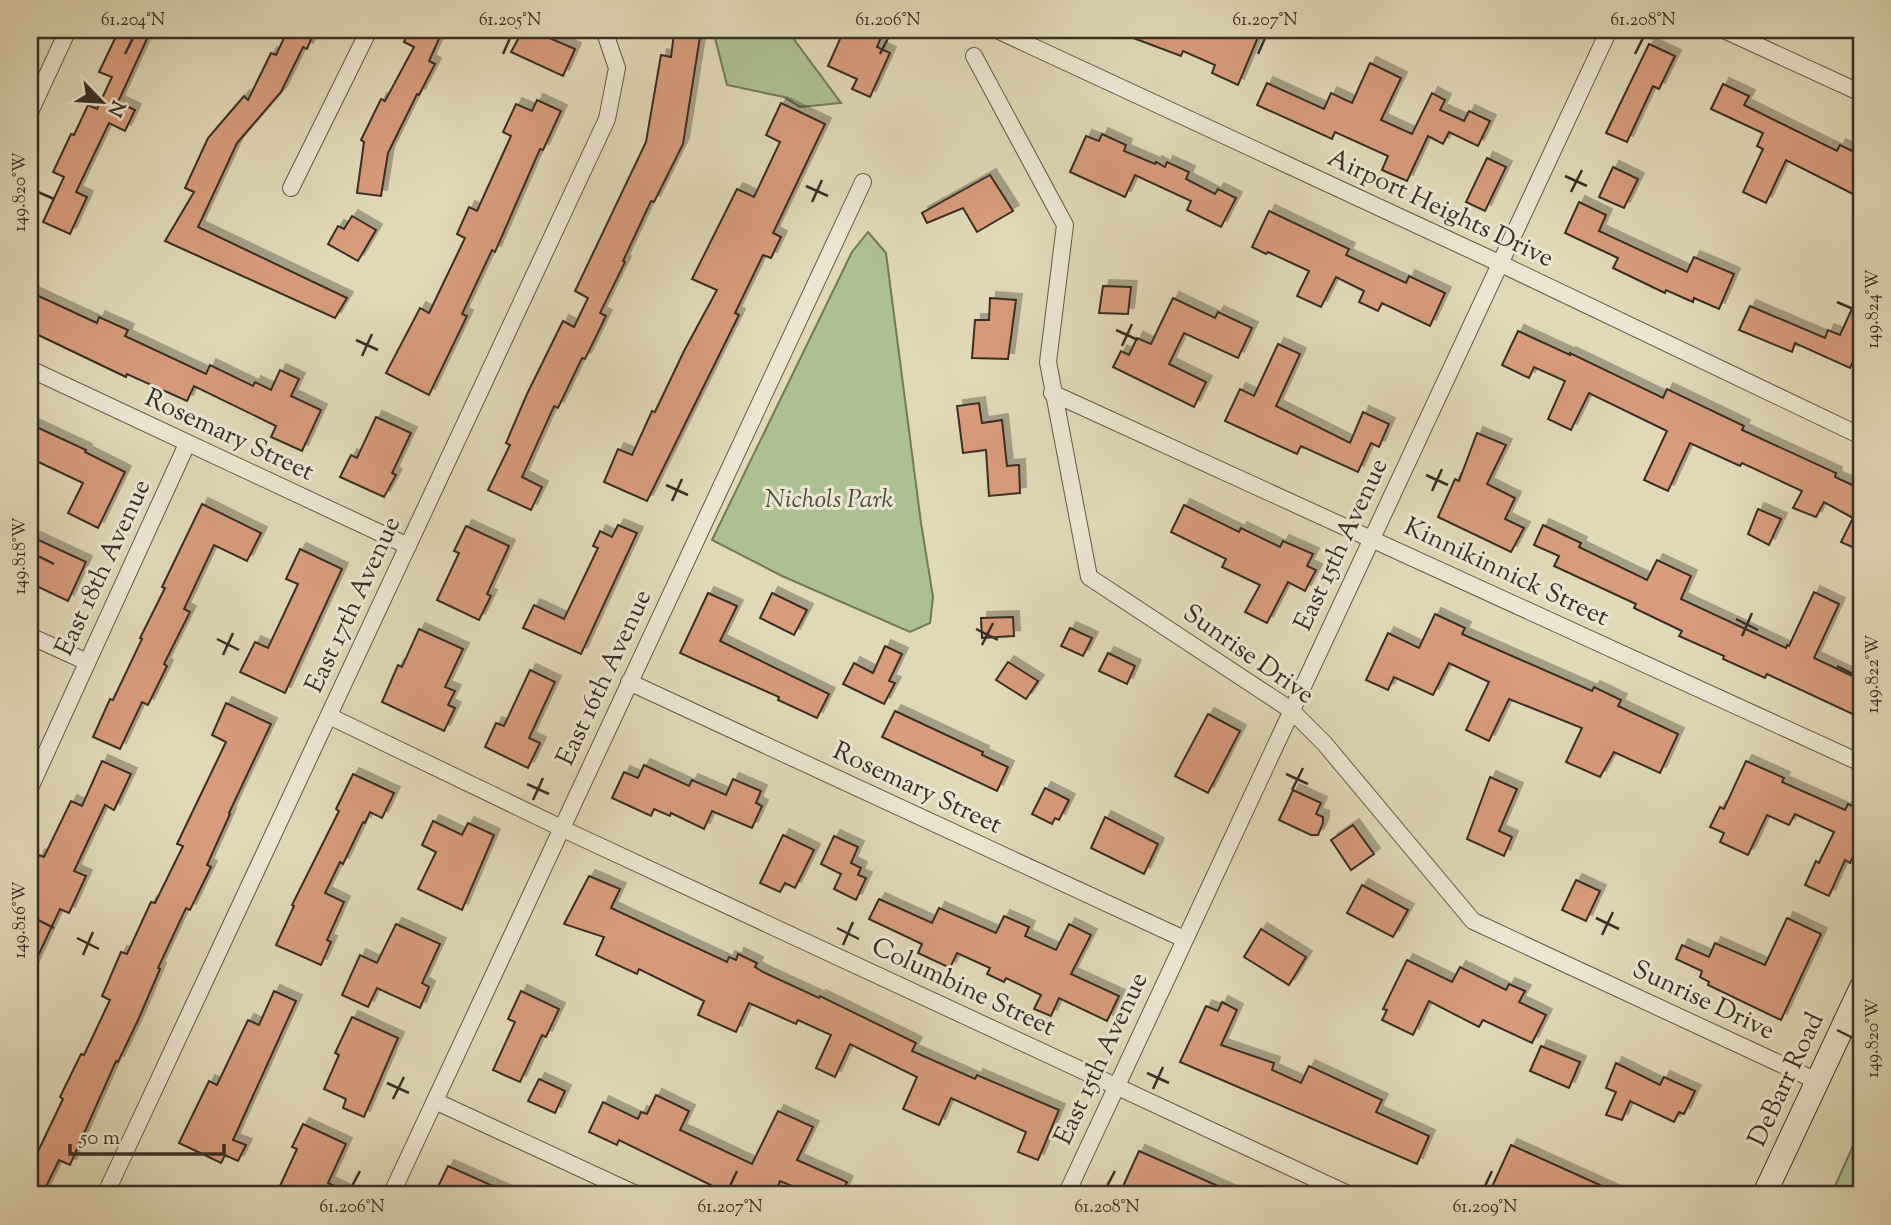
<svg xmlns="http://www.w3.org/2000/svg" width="1891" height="1225" font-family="'Sorts Mill Goudy',serif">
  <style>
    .green { fill: #adc093; stroke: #72785c; stroke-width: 2 }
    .building { fill: #d89b7c; stroke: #382f26; stroke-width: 2; filter: url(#shadow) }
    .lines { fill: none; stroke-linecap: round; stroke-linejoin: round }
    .minor-casing { stroke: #62594a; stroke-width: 18 }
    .secondary-casing { stroke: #382f26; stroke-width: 25 }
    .minor { stroke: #ece6d1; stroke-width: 16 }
    .secondary { stroke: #ece6d1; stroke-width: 23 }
    .ticks { fill: none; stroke: #382f26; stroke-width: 2.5 }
    .labels { text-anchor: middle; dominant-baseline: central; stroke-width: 6; stroke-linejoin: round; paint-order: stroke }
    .street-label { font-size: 26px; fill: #382f26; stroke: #ece6d1 }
    .park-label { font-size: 26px; font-style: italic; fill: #4f4c3c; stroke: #ece6d1 }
    .neatline { fill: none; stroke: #382f26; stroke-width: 2.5 }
    .ticks-label { font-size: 18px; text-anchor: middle; fill: #382f26 }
  </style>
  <defs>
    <filter id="shadow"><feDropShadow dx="6" dy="-6" stdDeviation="0" flood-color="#0004"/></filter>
  </defs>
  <rect width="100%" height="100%" fill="#e1d8b8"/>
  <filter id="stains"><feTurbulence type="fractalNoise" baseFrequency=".00286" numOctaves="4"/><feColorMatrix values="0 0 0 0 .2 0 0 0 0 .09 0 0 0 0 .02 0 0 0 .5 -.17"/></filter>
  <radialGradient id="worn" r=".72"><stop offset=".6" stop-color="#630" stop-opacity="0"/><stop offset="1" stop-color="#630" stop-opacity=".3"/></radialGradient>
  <!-- green -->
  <g class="green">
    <polygon points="713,30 787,30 841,103 800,107 784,97 727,85"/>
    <polygon points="868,232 886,253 921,523 933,597 930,623 910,632 782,576 712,540 852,252"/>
    <polygon points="1861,1128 1861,1195 1831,1195"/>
  </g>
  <!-- building -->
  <g class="building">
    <polygon points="119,30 151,30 118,102 135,110 125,131 109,123 76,192 87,197 70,234 43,222 64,177 53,172 71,134 74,135 88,105 97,109 112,77 99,72"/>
    <polygon points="266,30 315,30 307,49 303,47 281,92 237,143 198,227 347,298 335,318 165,241 194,192 185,188 208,138 244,96 248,100 271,53 276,55 284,38"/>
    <polygon points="410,30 443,30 429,61 435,64 419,95 417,94 388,153 381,196 357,193 364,142 361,140 381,99 385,101 414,47 404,42"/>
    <polygon points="523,30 531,30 575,49 563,76 511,52"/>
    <polygon points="844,30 869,30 882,35 877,47 890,53 870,97 852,89 857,79 828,66"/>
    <polygon points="1112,30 1261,30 1238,85 1212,73 1215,65 1183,51 1181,56"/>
    <polygon points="674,33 700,37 683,144 654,202 651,201 623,261 625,262 600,313 606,316 585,359 582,358 558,408 554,406 522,477 542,487 531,510 488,490 510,445 506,443 527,394 563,321 574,327 588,298 575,291 646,142 661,55 671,57"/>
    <polygon points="1649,44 1675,56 1659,89 1653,86 1627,142 1606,133"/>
    <polygon points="1370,63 1401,78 1381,120 1412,134 1432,93 1445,100 1440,110 1464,121 1469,111 1490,121 1478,146 1449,132 1443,144 1428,136 1407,181 1382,170 1388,156 1335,132 1332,139 1257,105 1267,83 1324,109 1331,93 1352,103"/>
    <polygon points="1723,84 1749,96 1744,105 1837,151 1840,145 1861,155 1861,198 1786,160 1766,203 1743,192 1763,149 1757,146 1763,133 1711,109"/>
    <polygon points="537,100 561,111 543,150 540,149 495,252 492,250 462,314 467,316 429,395 386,373 420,308 429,313 465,238 457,234 469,207 477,211 511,136 503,132 516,104 532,111"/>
    <polygon points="781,103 825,124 773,233 781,237 771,258 763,255 735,313 739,315 647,501 604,482 618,449 632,455 652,411 655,412 684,351 717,290 692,279 737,189 754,197 780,142 766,135"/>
    <polygon points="1102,134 1126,145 1124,151 1155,164 1156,162 1165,167 1167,162 1189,172 1186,179 1215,194 1218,189 1236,198 1221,227 1187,210 1191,201 1135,175 1125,197 1070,172 1086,136 1099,141"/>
    <polygon points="1487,158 1506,167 1485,211 1466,202"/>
    <polygon points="1613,167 1638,179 1624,208 1599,197"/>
    <polygon points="990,175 1013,211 977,232 963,208 927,223 922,213"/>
    <polygon points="1579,202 1606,215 1599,231 1687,272 1694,257 1734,274 1719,309 1694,298 1693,302 1666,290 1665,293 1613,268 1618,258 1565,233"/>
    <polygon points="1269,211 1349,249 1346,255 1406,283 1409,276 1445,293 1430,326 1382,303 1378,311 1359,302 1364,291 1336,277 1321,307 1297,296 1309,271 1268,252 1266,254 1252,247"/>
    <polygon points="352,216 376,230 358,261 328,244 338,226 344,229"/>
    <polygon points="1103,286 1131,287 1128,314 1099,313"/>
    <polygon points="1861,289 1861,344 1850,368 1795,343 1792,352 1739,330 1750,306 1825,338 1828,330 1840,335"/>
    <polygon points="30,292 97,323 99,317 128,330 125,336 206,374 210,365 253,386 255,382 271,390 280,370 299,379 291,396 321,410 302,451 271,437 276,426 194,386 187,401 127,374 126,377 30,331"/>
    <polygon points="990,298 1016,300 1008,359 972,358 975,320 989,320"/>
    <polygon points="1173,298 1215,318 1218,312 1252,328 1238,358 1184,333 1169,364 1206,382 1194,407 1113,367 1121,351 1129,355 1137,338 1151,344"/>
    <polygon points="1518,331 1570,355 1570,353 1663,398 1667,389 1744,426 1742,430 1836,473 1835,477 1861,489 1861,551 1841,542 1853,518 1824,502 1816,517 1793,508 1802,491 1742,463 1740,466 1690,443 1668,491 1644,480 1667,431 1589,393 1571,430 1548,419 1565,381 1534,367 1529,378 1502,365"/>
    <polygon points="1278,344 1300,354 1276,406 1350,443 1363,412 1389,424 1379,447 1371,443 1358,472 1301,446 1297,454 1225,421 1240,389 1254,396"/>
    <polygon points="979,403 982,423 1002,420 1007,466 1019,465 1020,493 989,496 986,450 963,453 957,406"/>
    <polygon points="376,417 411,433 392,473 396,475 384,497 340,477 351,455 357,458"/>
    <polygon points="30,424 86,450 85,452 125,472 98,528 68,513 83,483 30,458"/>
    <polygon points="1477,433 1506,445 1487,484 1515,498 1505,519 1524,528 1511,552 1438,517 1455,479 1459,481"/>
    <polygon points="202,504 261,533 247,561 214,545 184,609 190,612 164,664 167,666 148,705 142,702 120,749 93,737 110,699 113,700 142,639 140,638 165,588 162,587"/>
    <polygon points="1184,505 1239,532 1241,528 1280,547 1283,541 1313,554 1307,566 1316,570 1305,591 1288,582 1267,623 1245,612 1260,585 1222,567 1226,559 1171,532"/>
    <polygon points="1758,509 1781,519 1769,545 1748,534"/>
    <polygon points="618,525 637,533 581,654 523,628 534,605 564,619 598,548 593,546 600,531 612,537"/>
    <polygon points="1543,525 1581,543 1579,547 1647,580 1657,560 1691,576 1681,599 1786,648 1787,645 1789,646 1814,592 1839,604 1814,658 1861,680 1861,718 1767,674 1765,678 1723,659 1724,656 1679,636 1682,631 1634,608 1636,604 1554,566 1559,556 1534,545"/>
    <polygon points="466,526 509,546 487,594 491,596 479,620 437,600 459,553 454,551"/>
    <polygon points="30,536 86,562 68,601 30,583"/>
    <polygon points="300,549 342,569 285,693 240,672 255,642 268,648 298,584 286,579"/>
    <polygon points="708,593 737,606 720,641 829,694 817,718 778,700 779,697 680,653"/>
    <polygon points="772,593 807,610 794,635 760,618"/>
    <polygon points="1435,614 1465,628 1462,634 1592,691 1594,687 1621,700 1618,706 1678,734 1660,773 1614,752 1600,777 1566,762 1582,728 1509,699 1489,741 1466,730 1489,682 1449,663 1433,695 1394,677 1388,690 1366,680 1388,633 1419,648"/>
    <polygon points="1013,617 1014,636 982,638 981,618"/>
    <polygon points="1070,628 1092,638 1083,656 1061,646"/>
    <polygon points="419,629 463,649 445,687 455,691 448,705 455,708 444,731 382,702 398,665 402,667"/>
    <polygon points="885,646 902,654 889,681 895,683 884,704 843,684 854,663 873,673"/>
    <polygon points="1108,653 1135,666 1127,684 1099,671"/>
    <polygon points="1008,662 1038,681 1026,699 996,680"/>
    <polygon points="530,670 555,682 529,738 540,743 528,768 485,747 496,723 504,726"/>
    <polygon points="226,703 271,724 229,813 230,814 207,865 211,867 190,910 186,908 158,968 160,969 139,1018 118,1062 116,1061 70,1165 59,1160 42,1195 30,1195 30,1168 63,1099 60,1097 81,1054 84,1055 110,1000 102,996 121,952 127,954 151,902 155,903 183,846 177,844 226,742 212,735"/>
    <polygon points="895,711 983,752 982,755 1008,767 997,791 882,737"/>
    <polygon points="1208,714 1240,731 1208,793 1175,776"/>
    <polygon points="102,761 131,774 114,810 105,805 74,871 86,876 69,913 60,909 30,973 30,876 39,855 44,857 71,801 82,806"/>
    <polygon points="1746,761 1784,778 1782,782 1845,810 1848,804 1861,810 1861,840 1850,863 1845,860 1829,896 1805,885 1816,861 1819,863 1834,832 1795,814 1789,825 1767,815 1748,855 1720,842 1724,833 1710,827 1720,807 1724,809"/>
    <polygon points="644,765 689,786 692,780 726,795 733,779 761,791 756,803 762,806 752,828 712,811 704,829 671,813 670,816 654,809 651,816 612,798 624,772 638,778"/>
    <polygon points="353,774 394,793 382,818 370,812 365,823 363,822 343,864 340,862 325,893 344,902 327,940 331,942 321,965 276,945 294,906 292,905 339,811 336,809"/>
    <polygon points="1490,777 1517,789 1499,831 1512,837 1504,856 1467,839"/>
    <polygon points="1045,788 1069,800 1059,820 1055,818 1052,824 1032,814"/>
    <polygon points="1293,790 1321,803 1316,814 1323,817 1323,823 1318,835 1311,835 1279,820"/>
    <polygon points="1105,817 1158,844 1144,874 1091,848"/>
    <polygon points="433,821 462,835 468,823 494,835 462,910 418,889 436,852 422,845"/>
    <polygon points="1353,825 1374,854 1351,870 1331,840"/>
    <polygon points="783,835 814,850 795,888 785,883 780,892 760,883"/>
    <polygon points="834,836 858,847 851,863 861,868 858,875 866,878 856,900 834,889 841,874 821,864"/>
    <polygon points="589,876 620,889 611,908 727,962 729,957 736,960 738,954 757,963 755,967 763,972 819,998 820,996 916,1043 912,1051 975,1079 977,1075 1059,1110 1038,1160 1018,1152 1026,1132 951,1098 939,1125 903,1109 917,1077 850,1044 835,1077 816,1068 831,1035 798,1020 796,1024 749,1003 736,1032 698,1015 704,1001 639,969 637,974 596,955 604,937 564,924"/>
    <polygon points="1576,880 1600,891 1586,921 1562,910"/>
    <polygon points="1362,885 1408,910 1393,937 1347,913"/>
    <polygon points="879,899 932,923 939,908 996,933 1004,916 1029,927 1025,936 1056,950 1069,924 1091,935 1071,974 1119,996 1107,1021 1059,998 1051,1016 1034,1009 1041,995 1006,978 1004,982 987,974 990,968 957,953 950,968 918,953 922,944 869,919"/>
    <polygon points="1787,918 1821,934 1781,1020 1708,985 1709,982 1700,977 1702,971 1676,959 1682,945 1709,957 1715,943 1765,965"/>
    <polygon points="396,924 440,944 422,983 429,987 420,1008 377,988 368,1007 342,995 360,955 377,963"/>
    <polygon points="1261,929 1306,957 1289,985 1244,957"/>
    <polygon points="1407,960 1452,982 1460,967 1506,990 1509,984 1525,991 1519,1002 1546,1015 1532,1043 1483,1020 1479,1027 1429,1001 1413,1035 1382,1020 1387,1010 1383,1009"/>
    <polygon points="274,991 296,1001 233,1140 246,1145 238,1161 225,1155 221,1163 179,1143 209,1081 217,1085 248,1020 259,1025"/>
    <polygon points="521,991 559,1009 546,1037 542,1035 520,1082 493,1070 515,1022 508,1019"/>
    <polygon points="1222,1002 1237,1010 1221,1045 1274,1063 1272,1070 1301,1083 1309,1066 1382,1100 1376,1112 1429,1136 1417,1164 1180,1062 1206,1006 1218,1011"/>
    <polygon points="352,1017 398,1038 364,1117 343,1108 346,1099 324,1089 339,1055 335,1053"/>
    <polygon points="1541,1046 1580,1062 1569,1088 1530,1071"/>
    <polygon points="1616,1063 1660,1085 1664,1077 1695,1091 1684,1114 1679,1112 1674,1122 1630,1101 1622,1120 1606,1115 1616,1092 1606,1088"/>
    <polygon points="539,1079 565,1091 555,1113 528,1101"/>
    <polygon points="656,1095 689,1111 680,1130 752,1164 778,1111 813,1127 797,1160 847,1182 841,1195 813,1195 780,1181 774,1195 731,1195 619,1140 617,1145 589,1132 603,1102 638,1119 641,1112 647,1114"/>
    <polygon points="303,1124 346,1144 328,1183 354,1195 295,1195 279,1188 297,1149 292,1147"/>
    <polygon points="1511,1145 1622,1195 1504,1195 1491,1189"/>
    <polygon points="1139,1151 1173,1166 1238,1195 1119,1195"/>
    <polygon points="448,1166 513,1195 434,1195"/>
  </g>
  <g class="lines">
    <defs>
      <g id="minor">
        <polyline points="997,30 1501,264 1861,436"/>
        <polyline points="1724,30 1861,93"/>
        <polyline points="974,56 1065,225 1048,362 1089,577 1291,710 1324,743 1473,921 1817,1081"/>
        <polyline points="30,112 68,30"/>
        <polyline points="291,188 369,30"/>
        <polyline points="30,369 408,546"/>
        <polyline points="1052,393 1861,763"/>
        <polyline points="30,636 87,662"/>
        <polyline points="629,682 1184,939"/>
        <polyline points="329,716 578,836 1350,1195"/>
        <polyline points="30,788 187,444"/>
        <polyline points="435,1101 638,1195"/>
        <polyline points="105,1195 607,119 617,68 604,30"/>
        <polyline points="391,1195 863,182"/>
        <polyline points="1066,1195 1609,30"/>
      </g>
      <polyline id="secondary" points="1764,1195 1861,988"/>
    </defs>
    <!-- minor casing -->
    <use href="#minor" class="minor-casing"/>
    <!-- secondary casing -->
    <use href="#secondary" class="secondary-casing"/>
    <!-- minor -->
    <use href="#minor" class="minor"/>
    <!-- secondary -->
    <use href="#secondary" class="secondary"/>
  </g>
  <!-- ticks -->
  <path class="ticks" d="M125,54l8,-16M503,54l7,-16M880,54l8,-16M1258,54l7,-16M1635,54l8,-16M1565,176l22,10M806,186l22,10M38,192l16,7M1571,192l11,-22M812,202l10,-22M1837,302l16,7M1116,330l22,10M356,340l22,10M1122,346l10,-22M362,356l10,-22M1426,475l22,10M666,485l22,10M1432,491l10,-22M672,501l10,-22M38,556l16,8M1736,619l22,11M976,629l22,11M1742,636l10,-23M217,639l22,11M982,645l11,-22M223,655l10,-22M1837,666l16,8M1286,774l22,10M527,784l22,10M1292,790l11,-22M533,800l10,-22M1596,918l23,11M38,920l16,8M837,928l22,11M1602,935l11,-23M77,938l22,11M843,945l10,-23M83,955l10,-23M1837,1030l16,8M1147,1073l22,10M387,1083l22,10M1153,1089l10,-22M393,1099l11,-22M352,1186l8,-15M730,1186l7,-15M1107,1186l8,-15M1485,1186l7,-15"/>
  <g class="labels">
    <!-- street labels -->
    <g class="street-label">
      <text transform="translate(1440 209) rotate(25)">Airport Heights Drive</text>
      <text transform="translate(229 436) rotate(25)">Rosemary Street</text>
      <text transform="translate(1342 545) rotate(-65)">East 15th Avenue</text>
      <text transform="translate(104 568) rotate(-65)">East 18th Avenue</text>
      <text transform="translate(1506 573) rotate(25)">Kinnikinnick Street</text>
      <text transform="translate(354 605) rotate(-65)">East 17th Avenue</text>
      <text transform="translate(1248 655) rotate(35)">Sunrise Drive</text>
      <text transform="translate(605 678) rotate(-65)">East 16th Avenue</text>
      <text transform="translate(917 789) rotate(25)">Rosemary Street</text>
      <text transform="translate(963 988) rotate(25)">Columbine Street</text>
      <text transform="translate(1703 1001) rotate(25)">Sunrise Drive</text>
      <text transform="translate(1102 1059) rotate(-65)">East 15th Avenue</text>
      <text transform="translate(1787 1080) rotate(-65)">DeBarr Road</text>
    </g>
    <!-- park labels -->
    <g class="park-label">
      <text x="829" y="500">Nichols Park</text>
    </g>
  </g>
  <!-- margin -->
  <rect width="1891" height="1225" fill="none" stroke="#e1d8b8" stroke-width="77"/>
  <!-- north arrow -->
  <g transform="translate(102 102) rotate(115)" stroke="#ece6d1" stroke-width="5" paint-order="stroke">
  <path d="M0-5L12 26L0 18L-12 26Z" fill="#382f26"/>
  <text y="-10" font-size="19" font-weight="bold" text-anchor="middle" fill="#382f26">N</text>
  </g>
  <!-- scale -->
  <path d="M70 1144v10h154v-10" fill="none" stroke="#382f26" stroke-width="3.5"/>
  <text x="80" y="1144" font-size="21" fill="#382f26" stroke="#ece6d1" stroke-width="5" paint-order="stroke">50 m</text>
  <rect x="38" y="38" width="1815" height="1148" class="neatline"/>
  <g class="ticks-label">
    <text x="133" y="25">61.204°N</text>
    <text x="510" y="25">61.205°N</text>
    <text x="888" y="25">61.206°N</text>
    <text x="1265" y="25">61.207°N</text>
    <text x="1643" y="25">61.208°N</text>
    <text transform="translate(19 192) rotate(-90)" y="6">149.820°W</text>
    <text transform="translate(1872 309) rotate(-90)" y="6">149.824°W</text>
    <text transform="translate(19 556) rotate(-90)" y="6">149.818°W</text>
    <text transform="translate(1872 674) rotate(-90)" y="6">149.822°W</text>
    <text transform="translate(19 920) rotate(-90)" y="6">149.816°W</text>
    <text transform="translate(1872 1038) rotate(-90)" y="6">149.820°W</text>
    <text x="352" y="1212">61.206°N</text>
    <text x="730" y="1212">61.207°N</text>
    <text x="1107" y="1212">61.208°N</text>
    <text x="1485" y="1212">61.209°N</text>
  </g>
  <rect width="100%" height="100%" filter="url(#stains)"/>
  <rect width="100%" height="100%" fill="url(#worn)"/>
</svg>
